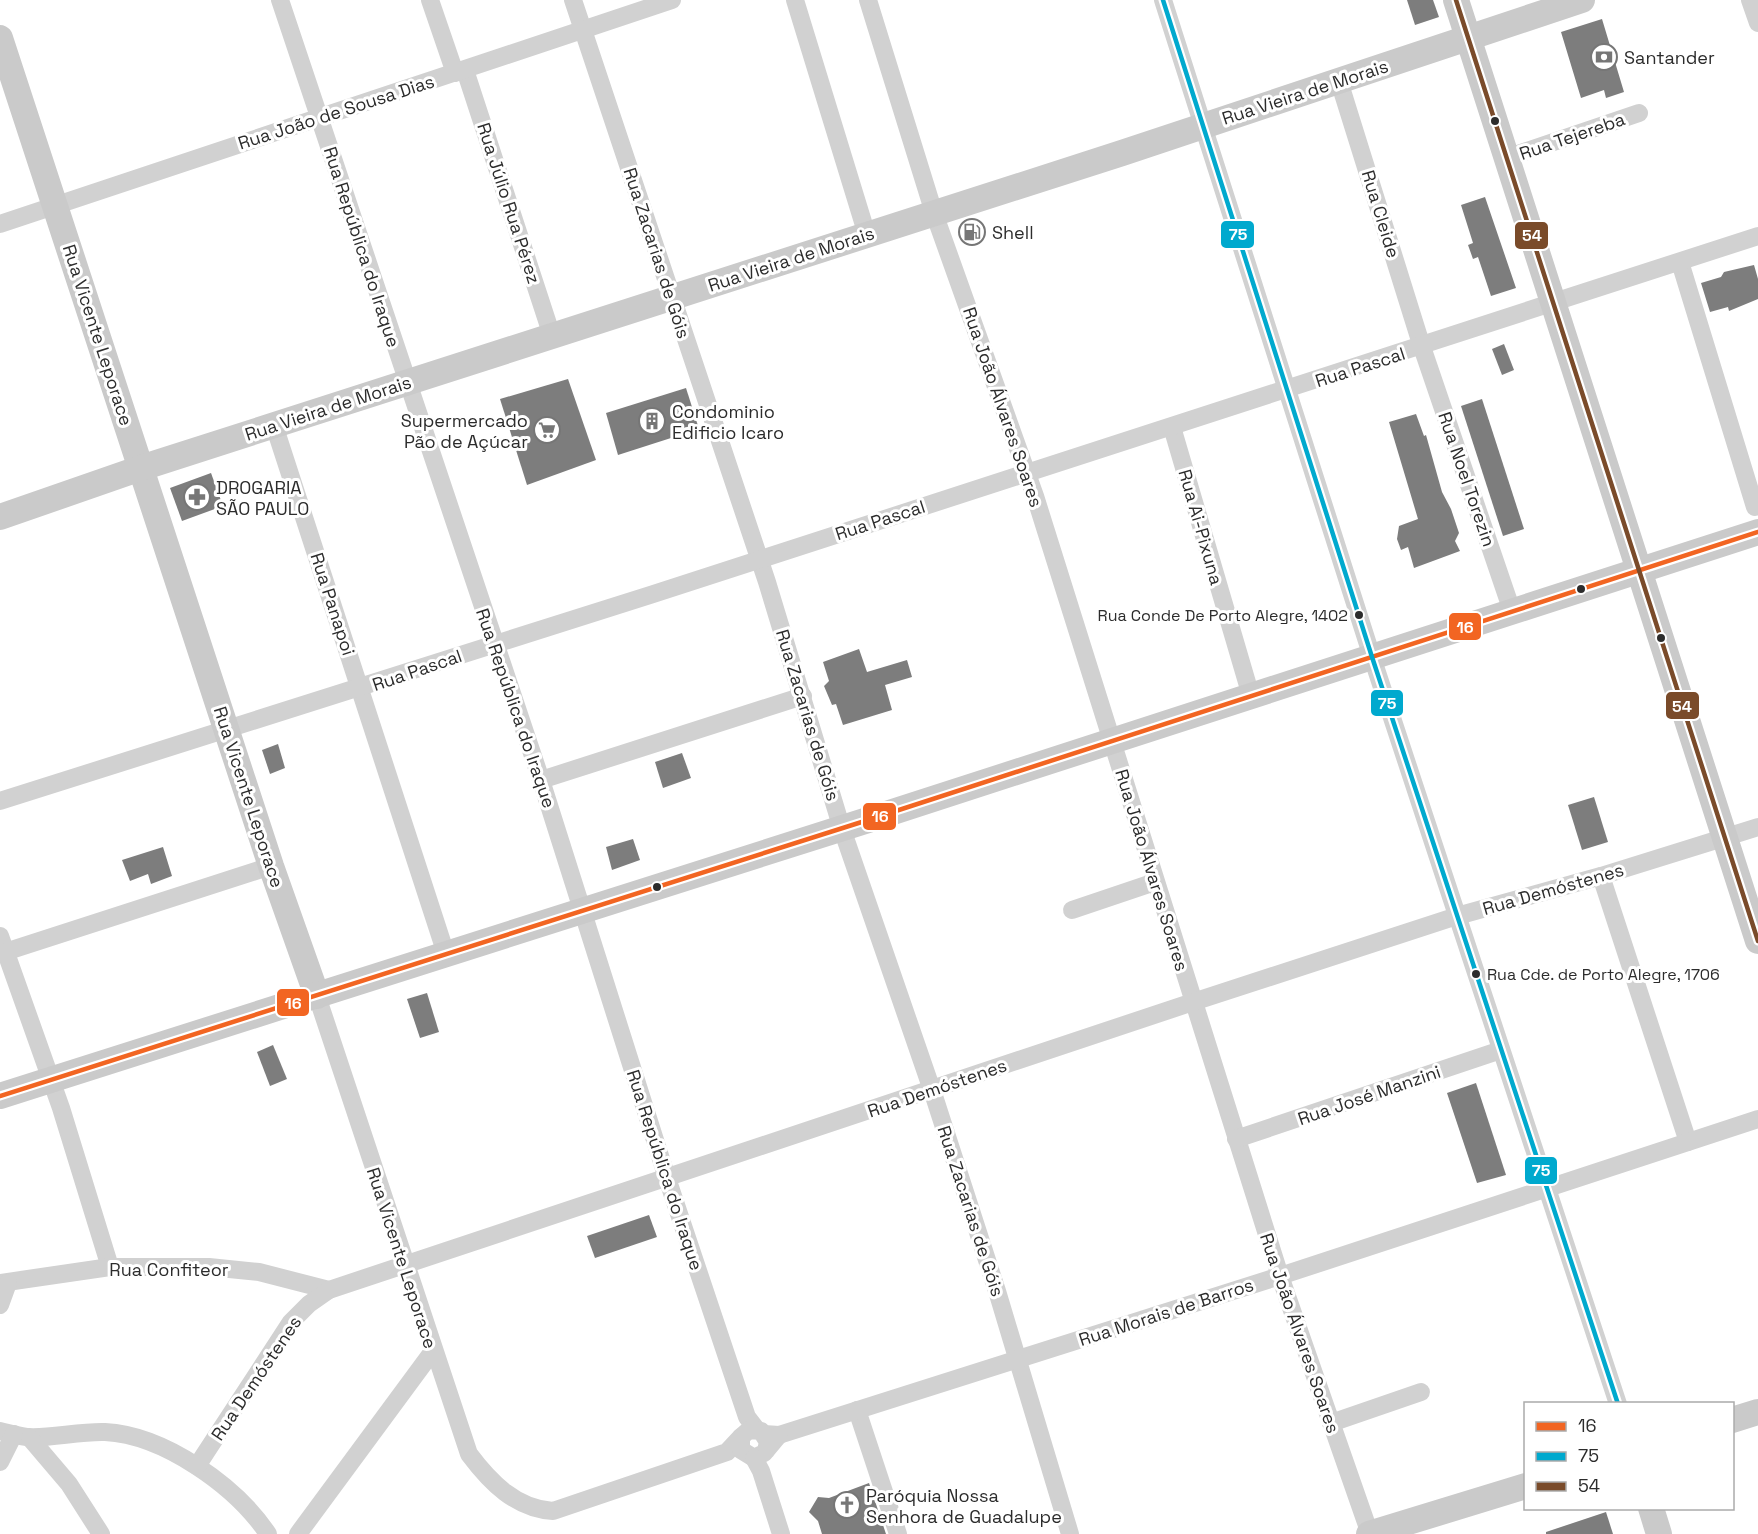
<svg xmlns="http://www.w3.org/2000/svg" width="1758" height="1534" font-family="'Space Grotesk',sans-serif">
  <style>
    .building { fill: #7d7d7d }
    .lines { fill: none; stroke-linecap: round; stroke-linejoin: round }
    .street { stroke: #d1d1d1; stroke-width: 18 }
    .secondary { stroke: #cacaca; stroke-width: 26 }
    .bus-1-casing { stroke: #fff; stroke-width: 9 }
    .bus-2-casing { stroke: #fff; stroke-width: 9 }
    .bus-3-casing { stroke: #fff; stroke-width: 9 }
    .bus-1 { stroke: #f26522; stroke-width: 4.5 }
    .bus-2 { stroke: #00a9ce; stroke-width: 4.5 }
    .bus-3 { stroke: #7a4b2a; stroke-width: 4.5 }
    .bus-dot { fill: #2c2c2c; stroke: #fff; stroke-width: 2 }
    .labels { text-anchor: middle; dominant-baseline: central; stroke-width: 6; stroke-linejoin: round; paint-order: stroke }
    .bus-label { font-size: 16px; fill: #2c2c2c; stroke: #fff; text-anchor: end }
    .poi-label { font-size: 18px; fill: #2c2c2c; stroke: #fff; text-anchor: start }
    .street-label { font-size: 18px; fill: #2c2c2c; stroke: #fff }
    .line-badge { stroke: #fff; stroke-width: 2 }
    .badge-label { font-size: 16px; text-anchor: middle; font-weight: bold; fill: #fff }
  </style>
  <rect width="100%" height="100%" fill="#fff"/>
  <!-- building -->
  <g class="building">
    <polygon points="1407,0 1433,0 1439,17 1415,25"/>
    <polygon points="1602,19 1624,92 1606,98 1604,90 1581,98 1561,32"/>
    <polygon points="1485,197 1516,288 1491,296 1478,257 1473,259 1468,245 1473,243 1461,205"/>
    <polygon points="1754,265 1758,279 1758,299 1729,311 1728,307 1710,312 1701,283 1721,277 1724,272"/>
    <polygon points="1504,344 1514,370 1502,375 1492,349"/>
    <polygon points="568,379 596,460 527,485 500,399"/>
    <polygon points="686,388 699,429 618,455 606,413"/>
    <polygon points="1482,399 1524,529 1503,536 1461,406"/>
    <polygon points="1416,414 1424,436 1426,435 1442,492 1451,509 1459,533 1455,541 1460,551 1414,568 1408,547 1401,550 1397,539 1399,526 1418,519 1389,422"/>
    <polygon points="211,473 223,506 182,521 170,488"/>
    <polygon points="859,649 867,672 907,660 912,677 885,685 892,710 843,725 836,704 832,705 824,686 829,681 823,662"/>
    <polygon points="278,744 285,768 270,774 262,750"/>
    <polygon points="682,753 691,778 663,788 655,762"/>
    <polygon points="1594,797 1608,842 1582,850 1568,805"/>
    <polygon points="633,839 640,860 612,870 606,847"/>
    <polygon points="163,847 172,876 151,884 148,874 130,881 122,860"/>
    <polygon points="427,993 439,1032 420,1038 407,999"/>
    <polygon points="273,1045 287,1079 270,1086 257,1052"/>
    <polygon points="1476,1083 1506,1175 1477,1183 1447,1093"/>
    <polygon points="649,1215 657,1237 595,1258 587,1236"/>
    <polygon points="869,1483 886,1534 822,1534 818,1521 809,1512 818,1497 829,1498"/>
    <polygon points="1606,1512 1613,1534 1546,1534 1546,1532"/>
  </g>
  <g class="lines">
    <!-- street -->
    <g class="street">
      <polyline points="280,0 541,780 667,1178 747,1417 757,1430"/>
      <polyline points="430,0 455,73"/>
      <polyline points="573,0 767,582 842,829 932,1090 997,1291 1070,1534"/>
      <polyline points="795,0 867,235"/>
      <polyline points="868,0 934,213 1035,496 1280,1276 1370,1534"/>
      <polyline points="1163,0 1372,657 1618,1404"/>
      <polyline points="1750,0 1758,23"/>
      <polyline points="465,70 552,336"/>
      <polyline points="1339,81 1422,347 1512,611"/>
      <polyline points="1506,158 1639,113"/>
      <polyline points="0,224 672,0"/>
      <polyline points="1680,262 1755,507"/>
      <polyline points="274,425 446,954"/>
      <polyline points="1172,427 1251,696"/>
      <polyline points="541,780 803,696"/>
      <path d="M0,801c587,-185 1174,-372 1758,-565"/>
      <polyline points="1601,876 1688,1142"/>
      <polyline points="1072,910 1155,882"/>
      <polyline points="0,936 61,1108 110,1267"/>
      <polyline points="5,952 271,866"/>
      <path d="M317,996l152,458c21,28 47,55 84,57l174,-59 14,-15"/>
      <polyline points="1236,1139 1501,1050"/>
      <polyline points="0,1283 110,1267 209,1267 259,1272 329,1290"/>
      <polyline points="0,1305 8,1283"/>
      <polyline points="857,1410 898,1534"/>
      <polyline points="1331,1423 1421,1392"/>
      <path d="M0,1431c9,2 18,5 27,6 21,2 53,-6 78,-5 59,3 131,54 163,102"/>
      <polyline points="764,1434 779,1435 1280,1276 1758,1119"/>
      <polyline points="29,1437 69,1484 101,1534"/>
      <polyline points="766,1451 768,1442 761,1431 749,1430 741,1437 741,1450 754,1458 764,1453 779,1435"/>
      <polyline points="754,1458 761,1471 781,1534"/>
      <polyline points="0,1462 14,1434"/>
      <polyline points="197,1466 291,1322 309,1304 329,1290 1193,1002 1457,916 1601,876 1758,827"/>
      <polyline points="298,1534 433,1351"/>
    </g>
    <!-- secondary -->
    <g class="secondary">
      <polyline points="1456,0 1758,941"/>
      <polyline points="0,38 271,866 317,996"/>
      <polyline points="0,517 141,468 1122,153 1582,0"/>
      <polyline points="0,1096 868,820 1758,532"/>
      <polyline points="1732,1420 1758,1412"/>
      <polyline points="1651,1508 1659,1534"/>
      <polyline points="1369,1534 1526,1486"/>
    </g>
    <defs>
      <polyline id="bus-1" points="0,1096 868,820 1758,532"/>
      <polyline id="bus-2" points="1163,0 1372,657 1618,1404"/>
      <polyline id="bus-3" points="1456,0 1758,941"/>
    </defs>
    <!-- bus-1 casing -->
    <use href="#bus-1" class="bus-1-casing"/>
    <!-- bus-2 casing -->
    <use href="#bus-2" class="bus-2-casing"/>
    <!-- bus-3 casing -->
    <use href="#bus-3" class="bus-3-casing"/>
    <!-- bus-1 -->
    <use href="#bus-1" class="bus-1"/>
    <!-- bus-2 -->
    <use href="#bus-2" class="bus-2"/>
    <!-- bus-3 -->
    <use href="#bus-3" class="bus-3"/>
  </g>
  <!-- icons -->
  <defs>
    <symbol id="bank-ring" viewBox="-11 -11 22 22"><circle r="9.5" fill="#fff" stroke="#767676" stroke-width="1.5"/><path d="M-6-4H6V4H-6ZM0-2.3a2.3 2.3 0 1 0 0 4.6a2.3 2.3 0 1 0 0-4.6Z" fill="#767676"/></symbol>
    <symbol id="fuel-ring" viewBox="-11 -11 22 22"><circle r="9.5" fill="#fff" stroke="#767676" stroke-width="1.5"/><path d="M-5.5-6h7V0h2V4h1.3V-2.5L3-4.5l.8-.8L6-3V5H2.5V1h-1V6h-7ZM-4.2-4.7v3.2H.2V-4.7Z" fill="#767676"/></symbol>
    <symbol id="building-ring" viewBox="-11 -11 22 22"><circle r="9.5" fill="#fff" stroke="#767676" stroke-width="1.5"/><path d="M-4-6H4V6H1V3H-1V6H-4ZM-2.5-4.3h1.7v1.8h-1.7ZM.8-4.3h1.7v1.8H.8ZM-2.5-1h1.7V.8h-1.7ZM.8-1h1.7V.8H.8Z" fill="#767676"/></symbol>
    <symbol id="supermarket-ring" viewBox="-11 -11 22 22"><circle r="9.5" fill="#fff" stroke="#767676" stroke-width="1.5"/><path d="M-6-5.5h2.5l.6 2H6L4.5 2H-2.5L-4.4-4H-6ZM-1.5 3.2a1.3 1.3 0 1 0 .1 0ZM3 3.2a1.3 1.3 0 1 0 .1 0Z" fill="#767676"/></symbol>
    <symbol id="pharmacy-ring" viewBox="-11 -11 22 22"><circle r="9.5" fill="#fff" stroke="#767676" stroke-width="1.5"/><path d="M-2-6h4v4h4v4h-4v4h-4v-4h-4v-4h4Z" fill="#767676"/></symbol>
    <symbol id="church-ring" viewBox="-11 -11 22 22"><circle r="9.5" fill="#fff" stroke="#767676" stroke-width="1.5"/><path d="M-1.2-6h2.4v3.5h3.3v2.4h-3.3V6h-2.4V-.1h-3.3v-2.4h3.3Z" fill="#767676"/></symbol>
  </defs>
  <g fill-rule="evenodd">
    <use href="#bank-ring" x="1589" y="42" width="30" height="30"/>
    <use href="#fuel-ring" x="957" y="217" width="30" height="30"/>
    <use href="#building-ring" x="637" y="406" width="30" height="30"/>
    <use href="#supermarket-ring" x="532" y="415" width="30" height="30"/>
    <use href="#pharmacy-ring" x="182" y="482" width="30" height="30"/>
    <use href="#church-ring" x="832" y="1490" width="30" height="30"/>
  </g>
  <!-- markers -->
  <g class="bus-dot">
    <circle cx="1495" cy="121" r="5"/>
    <circle cx="1581" cy="589" r="5"/>
    <circle cx="1359" cy="615" r="5"/>
    <circle cx="1661" cy="638" r="5"/>
    <circle cx="657" cy="887" r="5"/>
    <circle cx="1476" cy="974" r="5"/>
  </g>
  <g class="labels">
    <!-- bus labels -->
    <g class="bus-label">
      <text x="1348" y="615">Rua Conde De Porto Alegre, 1402</text>
      <text x="1487" y="974" text-anchor="start">Rua Cde. de Porto Alegre, 1706</text>
    </g>
    <!-- poi labels -->
    <g class="poi-label">
      <text x="1624" y="57">Santander</text>
      <text x="992" y="232">Shell</text>
      <text x="672" y="411">Condominio<tspan x="672" dy="21">Edificio Icaro</tspan></text>
      <text x="528" y="420" text-anchor="end">Supermercado<tspan x="528" dy="21">Pão de Açúcar</tspan></text>
      <text x="216" y="487">DROGARIA<tspan x="216" dy="21">SÃO PAULO</tspan></text>
      <text x="866" y="1495">Paróquia Nossa<tspan x="866" dy="21">Senhora de Guadalupe</tspan></text>
    </g>
    <!-- street labels -->
    <g class="street-label">
      <text transform="translate(1305 92) rotate(-18)">Rua Vieira de Morais</text>
      <text transform="translate(336 112) rotate(-18)">Rua João de Sousa Dias</text>
      <text transform="translate(1572 136) rotate(-19)">Rua Tejereba</text>
      <text transform="translate(509 203) rotate(72)">Rua Júlio Rua Pérez</text>
      <text transform="translate(1381 214) rotate(73)">Rua Cleide</text>
      <text transform="translate(362 247) rotate(72)">Rua República do Iraque</text>
      <text transform="translate(657 253) rotate(72)">Rua Zacarias de Góis</text>
      <text transform="translate(791 259) rotate(-18)">Rua Vieira de Morais</text>
      <text transform="translate(98 335) rotate(72)">Rua Vicente Leporace</text>
      <text transform="translate(1360 367) rotate(-18)">Rua Pascal</text>
      <text transform="translate(1003 407) rotate(71)">Rua João Álvares Soares</text>
      <text transform="translate(328 408) rotate(-18)">Rua Vieira de Morais</text>
      <text transform="translate(1467 479) rotate(71)">Rua Noel Torezin</text>
      <text transform="translate(880 520) rotate(-18)">Rua Pascal</text>
      <text transform="translate(1201 527) rotate(74)">Rua Ai-Pixuna</text>
      <text transform="translate(333 604) rotate(72)">Rua Panapoi</text>
      <text transform="translate(417 670) rotate(-19)">Rua Pascal</text>
      <text transform="translate(516 708) rotate(71)">Rua República do Iraque</text>
      <text transform="translate(808 715) rotate(73)">Rua Zacarias de Góis</text>
      <text transform="translate(249 797) rotate(72)">Rua Vicente Leporace</text>
      <text transform="translate(1152 870) rotate(73)">Rua João Álvares Soares</text>
      <text transform="translate(1553 889) rotate(-16)">Rua Demóstenes</text>
      <text transform="translate(937 1088) rotate(-19)">Rua Demóstenes</text>
      <text transform="translate(1369 1095) rotate(-19)">Rua José Manzini</text>
      <text transform="translate(665 1170) rotate(72)">Rua República do Iraque</text>
      <text transform="translate(971 1211) rotate(72)">Rua Zacarias de Góis</text>
      <text transform="translate(402 1258) rotate(72)">Rua Vicente Leporace</text>
      <text x="169" y="1269">Rua Confiteor</text>
      <text transform="translate(1166 1312) rotate(-18)">Rua Morais de Barros</text>
      <text transform="translate(1300 1333) rotate(71)">Rua João Álvares Soares</text>
      <text transform="translate(256 1378) rotate(-56)">Rua Demóstenes</text>
    </g>
  </g>
  <g class="line-badge">
    <rect x="1220" y="220" width="35" height="29" rx="6" fill="#00a9ce"/>
    <rect x="1514" y="221" width="35" height="29" rx="6" fill="#7a4b2a"/>
    <rect x="1448" y="612" width="34" height="29" rx="6" fill="#f26522"/>
    <rect x="1370" y="689" width="34" height="28" rx="6" fill="#00a9ce"/>
    <rect x="1665" y="691" width="35" height="29" rx="6" fill="#7a4b2a"/>
    <rect x="862" y="802" width="35" height="29" rx="6" fill="#f26522"/>
    <rect x="276" y="988" width="34" height="29" rx="6" fill="#f26522"/>
    <rect x="1524" y="1156" width="34" height="29" rx="6" fill="#00a9ce"/>
  </g>
  <g class="badge-label">
    <text x="1238" y="240">75</text>
    <text x="1532" y="241">54</text>
    <text x="1465" y="633">16</text>
    <text x="1387" y="709">75</text>
    <text x="1682" y="712">54</text>
    <text x="880" y="822">16</text>
    <text x="293" y="1009">16</text>
    <text x="1541" y="1176">75</text>
  </g>
  <!-- legend -->
  <rect x="1524" y="1402" width="210" height="108" fill="#ffffff" stroke="#ababab" stroke-width="1.5"/>
  <rect x="1536" y="1422" width="30" height="9" fill="#f26522" stroke="#ababab" stroke-width="1.5"/>
  <text x="1578" y="1432" font-size="18" fill="#2c2c2c">16</text>
  <rect x="1536" y="1452" width="30" height="9" fill="#00a9ce" stroke="#ababab" stroke-width="1.5"/>
  <text x="1578" y="1462" font-size="18" fill="#2c2c2c">75</text>
  <rect x="1536" y="1482" width="30" height="9" fill="#7a4b2a" stroke="#ababab" stroke-width="1.5"/>
  <text x="1578" y="1492" font-size="18" fill="#2c2c2c">54</text>
</svg>
